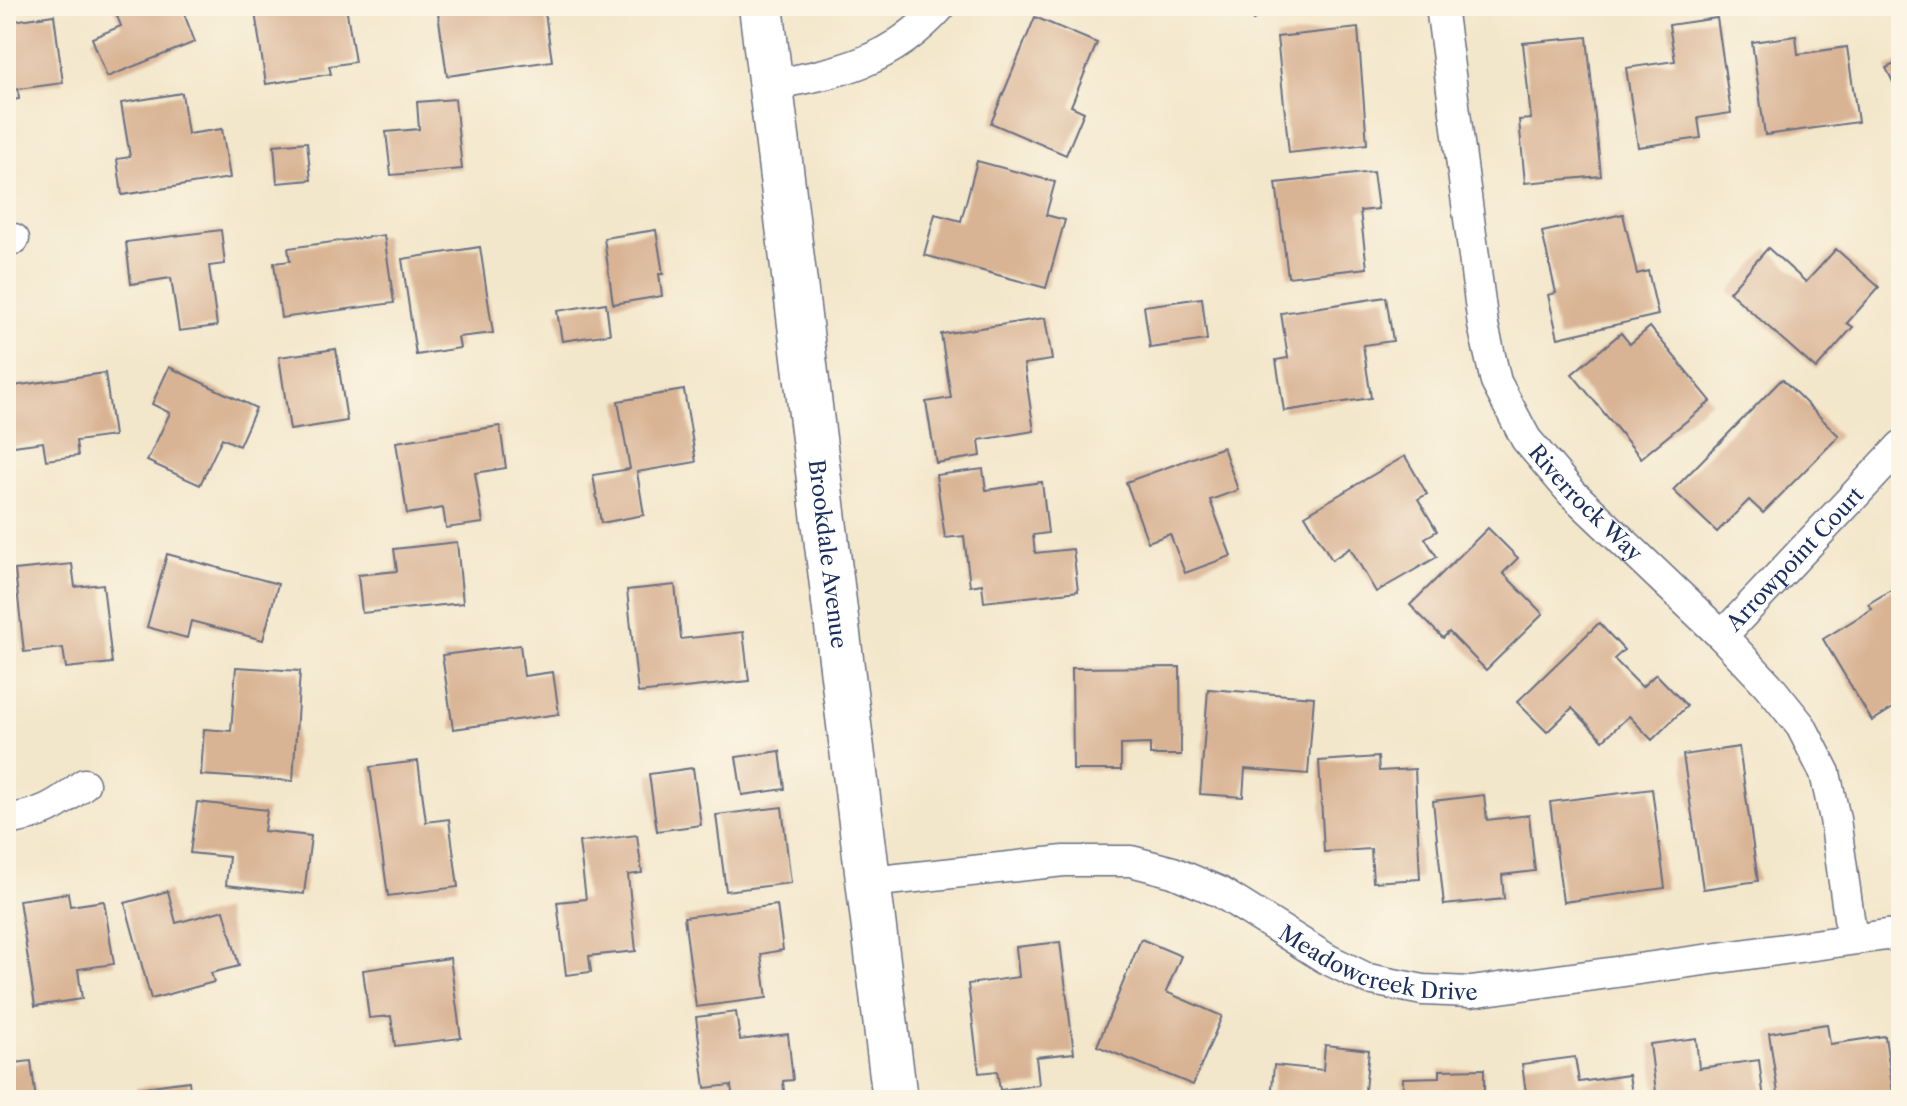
<svg xmlns="http://www.w3.org/2000/svg" width="1907" height="1106" font-family="'Libre Caslon Text',serif">
  <style>
    .building { fill: #d9b494 }
    .lines { fill: none; stroke-linecap: round; stroke-linejoin: round }
    .street-casing { stroke: #676f84; stroke-width: 33 }
    .secondary-casing { stroke: #676f84; stroke-width: 47 }
    .street { stroke: #fff; stroke-width: 30 }
    .secondary { stroke: #fff; stroke-width: 44 }
    .labels { text-anchor: middle; dominant-baseline: central; stroke-width: 6; stroke-linejoin: round; paint-order: stroke }
    .street-label { font-size: 22px; fill: #1b2f5e; stroke: #fcf5e5 }
  </style>
  <rect width="100%" height="100%" fill="#fcf5e5"/>
  <filter id="ink" filterUnits="userSpaceOnUse"><feTurbulence type="fractalNoise" baseFrequency=".0125" numOctaves="2"/><feDisplacementMap in="SourceGraphic" scale="16" xChannelSelector="R" yChannelSelector="G"/><feConvolveMatrix kernelMatrix="1 2 1 2 8 2 1 2 1" color-interpolation-filters="sRGB"/></filter>
  <filter id="wash" filterUnits="userSpaceOnUse"><feTurbulence type="fractalNoise" baseFrequency=".006" numOctaves="4" result="noise"/><feDisplacementMap in="SourceGraphic" scale="32" xChannelSelector="R" yChannelSelector="G"/><feGaussianBlur stdDeviation="1.8" result="paint"/><feColorMatrix in="noise" values="0 0 0 0 0 0 0 0 0 0 0 0 0 0 0 0 0 1.4 0 .05"/><feComposite in="paint" operator="in"/></filter>
  <g filter="url(#wash)">
    <rect width="100%" height="100%" fill="#f3e7cb"/>
    <g id="blocks">
      <!-- building -->
      <g class="building">
        <polygon points="113,6 181,6 195,42 107,77 92,38 121,26"/>
        <polygon points="254,6 346,6 355,62 329,66 331,74 266,84"/>
        <polygon points="437,6 544,6 552,61 447,76"/>
        <polygon points="1245,6 1276,6 1253,20"/>
        <polygon points="54,15 63,83 18,89 19,99 6,101 6,22"/>
        <polygon points="1035,17 1097,43 1071,106 1084,112 1066,155 991,123"/>
        <polygon points="1717,18 1731,113 1698,118 1701,138 1638,147 1626,68 1675,61 1669,25"/>
        <polygon points="1358,28 1367,144 1289,153 1277,37"/>
        <polygon points="1796,36 1798,54 1847,47 1858,122 1765,135 1752,42"/>
        <polygon points="1587,37 1601,176 1525,183 1519,120 1531,119 1523,43"/>
        <polygon points="1901,61 1901,98 1886,68"/>
        <polygon points="182,93 188,134 222,129 230,178 122,195 117,159 130,157 121,103"/>
        <polygon points="455,99 462,169 391,175 386,132 419,129 417,102"/>
        <polygon points="307,142 311,180 277,183 274,145"/>
        <polygon points="977,161 1055,182 1046,215 1065,220 1046,288 924,255 935,214 961,221"/>
        <polygon points="1373,172 1378,209 1360,211 1367,268 1288,277 1276,183"/>
        <polygon points="1623,214 1637,274 1648,271 1658,315 1558,338 1548,295 1556,293 1542,232"/>
        <polygon points="221,230 225,264 209,266 217,326 179,331 171,278 131,284 126,242"/>
        <polygon points="656,230 663,274 659,274 662,296 613,304 604,238"/>
        <polygon points="384,235 394,303 281,318 274,263 290,261 288,248"/>
        <polygon points="480,247 493,333 458,337 460,348 416,355 402,259"/>
        <polygon points="1768,248 1806,282 1836,249 1879,287 1847,323 1853,327 1816,369 1729,292"/>
        <polygon points="1386,297 1393,341 1363,345 1371,398 1284,411 1276,360 1288,358 1281,313"/>
        <polygon points="1202,298 1207,340 1150,348 1144,306"/>
        <polygon points="606,303 610,334 562,341 557,311"/>
        <polygon points="1045,318 1052,360 1024,364 1034,431 979,440 981,456 936,463 926,402 951,398 941,334"/>
        <polygon points="1650,327 1711,401 1641,458 1572,374 1621,333 1630,344"/>
        <polygon points="336,349 347,421 290,430 279,357"/>
        <polygon points="169,367 256,408 239,446 222,438 200,485 147,461 170,413 152,404"/>
        <polygon points="105,373 114,436 76,441 78,456 46,460 43,442 6,447 6,387"/>
        <polygon points="1782,379 1839,436 1763,513 1749,500 1717,532 1673,490"/>
        <polygon points="684,390 696,462 637,472 644,515 601,523 593,475 630,469 618,401"/>
        <polygon points="500,426 506,468 475,473 483,523 446,528 443,508 407,514 396,442"/>
        <polygon points="1223,447 1238,490 1210,500 1231,556 1185,573 1170,534 1148,542 1126,482"/>
        <polygon points="1405,456 1427,494 1418,499 1437,531 1425,538 1437,557 1376,592 1350,548 1332,560 1305,515"/>
        <polygon points="983,469 986,490 1042,482 1048,533 1033,535 1035,553 1073,549 1078,591 984,602 982,584 970,586 964,536 945,538 936,475"/>
        <polygon points="1488,528 1518,558 1503,573 1543,614 1486,670 1449,632 1443,638 1410,605"/>
        <polygon points="457,542 463,603 362,613 358,575 397,571 394,549"/>
        <polygon points="167,554 278,584 263,640 191,621 187,638 147,627"/>
        <polygon points="72,564 75,587 103,584 112,663 66,668 63,648 24,652 15,570"/>
        <polygon points="1901,584 1901,703 1872,721 1823,639 1872,609 1868,604"/>
        <polygon points="675,585 681,639 743,632 749,681 638,693 627,590"/>
        <polygon points="6,597 11,618 6,618"/>
        <polygon points="1599,623 1624,650 1614,659 1642,687 1656,674 1687,706 1652,740 1629,716 1603,740 1572,708 1547,732 1517,702"/>
        <polygon points="520,645 524,676 553,672 559,714 453,729 442,655"/>
        <polygon points="236,667 300,671 293,781 201,775 204,729 231,731"/>
        <polygon points="1180,667 1181,755 1150,755 1150,744 1121,745 1121,770 1073,770 1072,668"/>
        <polygon points="1208,689 1314,697 1308,774 1245,769 1243,797 1200,794"/>
        <polygon points="1739,747 1758,881 1703,889 1683,755"/>
        <polygon points="780,751 785,789 742,795 736,757"/>
        <polygon points="1378,757 1379,771 1415,769 1420,879 1373,882 1371,849 1324,852 1319,761"/>
        <polygon points="418,761 426,822 449,819 458,887 388,896 370,767"/>
        <polygon points="693,768 701,825 657,831 649,774"/>
        <polygon points="1652,789 1665,888 1563,902 1550,802"/>
        <polygon points="1484,795 1487,820 1529,815 1535,871 1502,875 1504,899 1444,905 1433,801"/>
        <polygon points="197,802 267,810 264,831 311,836 304,894 226,885 229,857 190,853"/>
        <polygon points="782,807 791,883 726,891 716,815"/>
        <polygon points="637,835 642,873 628,875 636,951 589,956 591,972 566,975 557,902 586,899 579,842"/>
        <polygon points="168,891 176,923 224,910 239,966 211,973 214,982 151,999 125,903"/>
        <polygon points="68,893 70,906 104,901 114,964 78,969 82,999 35,1006 19,900"/>
        <polygon points="777,905 783,950 761,954 767,998 696,1007 684,917"/>
        <polygon points="1141,939 1181,956 1166,992 1222,1016 1193,1085 1097,1046"/>
        <polygon points="1060,942 1074,1053 1036,1057 1039,1085 1000,1090 997,1071 979,1073 968,984 1019,977 1016,947"/>
        <polygon points="450,958 461,1038 395,1046 391,1016 369,1018 363,970"/>
        <polygon points="736,1012 740,1040 788,1034 793,1080 783,1081 785,1100 733,1100 731,1085 705,1088 696,1017"/>
        <polygon points="1827,1024 1830,1044 1885,1036 1894,1100 1779,1100 1769,1033"/>
        <polygon points="1696,1038 1699,1068 1759,1060 1764,1100 1657,1100 1650,1044"/>
        <polygon points="1325,1045 1369,1050 1364,1100 1271,1100 1274,1065 1323,1070"/>
        <polygon points="1575,1057 1579,1082 1629,1075 1633,1100 1527,1100 1522,1064"/>
        <polygon points="31,1061 36,1100 6,1100 6,1064"/>
        <polygon points="1484,1069 1484,1100 1383,1100 1383,1094 1403,1094 1403,1078 1440,1077 1440,1070"/>
        <polygon points="189,1081 191,1100 138,1100 136,1088"/>
      </g>
    </g>
  </g>
  <g filter="url(#ink)">
    <use href="#blocks" fill-opacity="0" stroke="#676f84" stroke-width="2"/>
    <g class="lines">
      <defs>
        <g id="street">
          <path id="s1" d="M1441,6l42,319 13,57 30,57 46,54 150,143 46,49 33,41 24,47 10,46 17,120"/>
          <path d="M770,85c71,-13 120,-22 171,-79"/>
          <polyline points="6,240 14,239"/>
          <path id="s2" d="M1722,636l179,-190"/>
          <path d="M6,820c35,-5 51,-14 78,-36"/>
          <path id="s3" d="M870,882l194,-21h67l42,11 47,20 107,67 41,20 55,11 48,2 430,-59"/>
        </g>
        <g id="secondary">
          <path id="s4" d="M761,6l134,1094"/>
        </g>
      </defs>
      <!-- street casing -->
      <use href="#street" class="street-casing"/>
      <!-- secondary casing -->
      <use href="#secondary" class="secondary-casing"/>
      <!-- street -->
      <use href="#street" class="street"/>
      <!-- secondary -->
      <use href="#secondary" class="secondary"/>
    </g>
  </g>
  <g class="labels">
    <!-- street labels -->
    <g class="street-label">
      <text stroke="none"><textPath href="#s1" startOffset="532">Riverrock Way</textPath></text>
      <text stroke="none"><textPath href="#s4" startOffset="552">Brookdale Avenue</textPath></text>
      <text stroke="none"><textPath href="#s2" startOffset="106">Arrowpoint Court</textPath></text>
      <text stroke="none"><textPath href="#s3" startOffset="534">Meadowcreek Drive</textPath></text>
    </g>
  </g>
  <!-- margin -->
  <rect width="1907" height="1106" fill="none" stroke="#fcf5e5" stroke-width="32"/>
</svg>
